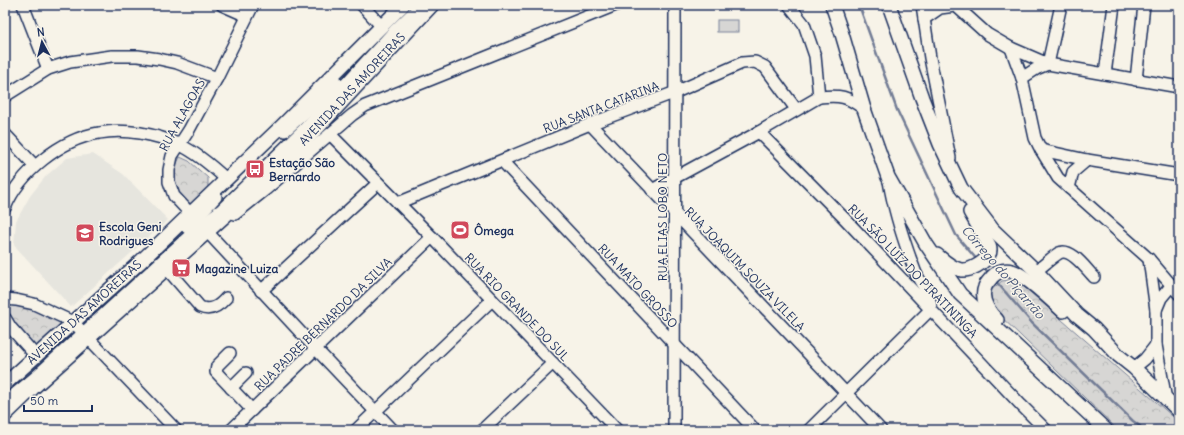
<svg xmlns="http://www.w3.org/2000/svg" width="1184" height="435" font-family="Delius,sans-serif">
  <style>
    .built { fill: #e6e5de }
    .forest { fill: url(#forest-crowns); stroke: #798299 }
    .garden { fill: #d7d6d4; stroke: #798299 }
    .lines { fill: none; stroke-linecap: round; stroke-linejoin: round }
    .stream { stroke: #727c95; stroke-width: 2.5 }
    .minor-casing { stroke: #1b2f5e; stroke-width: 14 }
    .major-casing { stroke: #1b2f5e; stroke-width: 16 }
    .minor { stroke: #f7f3e8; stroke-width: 11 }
    .major { stroke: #f7f3e8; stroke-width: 13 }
    .labels { text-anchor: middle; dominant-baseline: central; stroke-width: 3; stroke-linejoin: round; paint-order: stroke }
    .street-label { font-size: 12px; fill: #1b2f5e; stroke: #f7f3e8 }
    .poi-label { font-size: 12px; font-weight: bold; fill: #1b2f5e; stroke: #f7f3e8; text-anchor: start }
    .water-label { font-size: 13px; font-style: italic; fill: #465679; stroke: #f7f3e8 }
  </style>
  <defs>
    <pattern id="forest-crowns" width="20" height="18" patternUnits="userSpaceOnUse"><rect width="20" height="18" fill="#d7d6d4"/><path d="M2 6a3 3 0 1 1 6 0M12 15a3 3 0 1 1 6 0" fill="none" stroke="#b8b8b8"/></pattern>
  </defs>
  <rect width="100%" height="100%" fill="#f7f3e8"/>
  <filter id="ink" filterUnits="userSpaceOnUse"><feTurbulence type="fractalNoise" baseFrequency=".025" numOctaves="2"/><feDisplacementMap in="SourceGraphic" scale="8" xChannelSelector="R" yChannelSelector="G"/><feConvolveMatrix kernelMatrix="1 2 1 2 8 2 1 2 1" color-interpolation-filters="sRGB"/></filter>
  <g filter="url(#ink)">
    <!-- built -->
    <polygon class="built" points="93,154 123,174 168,220 71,307 14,245 16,221 30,196 46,176 67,158"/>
    <!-- forest -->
    <g class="forest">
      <path d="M180,157l9,4 19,17v9l-19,18c-18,-18 -21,-24 -9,-48z"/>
      <polygon points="1015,279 1179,422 1179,430 1118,430 993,309 990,291 1002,281"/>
      <path d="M5,303c23,5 38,7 57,21l-27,26 -22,-24 -8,-20z"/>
    </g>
    <!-- garden -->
    <rect class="garden" x="717" y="20" width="21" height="12"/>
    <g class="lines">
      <!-- stream -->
      <g class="stream">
        <polyline points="859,5 897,110 956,235 978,261"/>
        <polyline points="982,266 990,274"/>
        <polyline points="994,279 1032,323 1133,421 1145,430"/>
      </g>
      <defs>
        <g id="minor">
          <polyline points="23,5 48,69"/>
          <polyline points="222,5 247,16"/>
          <polyline points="253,5 217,78 189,130 172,156 169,170 169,182 174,196 315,348 393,430"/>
          <polyline points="362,5 382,27"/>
          <polyline points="922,5 930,58 950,158"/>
          <polyline points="955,5 987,34 1011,48 1048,64 1179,87"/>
          <polyline points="924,19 940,8 955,6"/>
          <polyline points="1011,48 1022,78 1035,138 1041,150 1058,178 1149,259 1179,294"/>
          <polyline points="1105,74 1114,5"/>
          <polyline points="1022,78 1036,69 1048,64 1061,5"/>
          <polyline points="1136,80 1144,5"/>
          <polyline points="5,96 48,69 70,62 112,56 138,56 159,59 177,63 217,78"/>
          <path d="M819,97c22,-2 28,-1 45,12"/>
          <polyline points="590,124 881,430"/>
          <polyline points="285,131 337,83"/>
          <polyline points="759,132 845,219 1021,405 1046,430"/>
          <polyline points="5,134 35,166"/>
          <polyline points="330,134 432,237 617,430"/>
          <polyline points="1041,150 1087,160 1179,175"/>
          <polyline points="502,161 755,430"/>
          <path d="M889,181c5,31 15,61 26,90 5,13 16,23 16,37"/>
          <polyline points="1069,188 1073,172 1087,160"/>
          <polyline points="652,190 759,132 819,97 815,56 804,24 789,5"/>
          <polyline points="398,203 590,124 676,92 742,63 755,62 765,67 796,109"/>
          <path d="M5,208c14,-35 56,-69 94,-75 26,-5 57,1 81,12 17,8 32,21 46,34"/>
          <polyline points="235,214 265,190 352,115 365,106 616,5"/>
          <polyline points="187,228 216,197"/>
          <polyline points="1149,259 1156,310 1156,345 1166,400"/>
          <path d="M166,268l34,39c11,5 19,-1 26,-9"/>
          <path d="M1036,271c7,-5 15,-13 23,-18 12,-6 27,16 35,24"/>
          <polyline points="261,291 378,183"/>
          <polyline points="5,299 16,300 34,304 73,322 176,430"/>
          <polyline points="1156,310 1161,298 1171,286"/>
          <polyline points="5,318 11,328 36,356"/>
          <polyline points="230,353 217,366 216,372 252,410"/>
          <polyline points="1134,368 1145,359 1156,345"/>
          <polyline points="231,388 246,373"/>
          <polyline points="5,402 33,379 201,225 222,209 305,128 395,30 421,5"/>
          <polyline points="231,430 432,237"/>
          <polyline points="356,430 492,300"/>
          <polyline points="482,430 553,363"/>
          <polyline points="674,430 675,5"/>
          <polyline points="809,430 931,309"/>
        </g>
        <g id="major">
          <polyline points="832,5 842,34 864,109 888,177 926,244 960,294 1106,430"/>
          <polyline points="889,5 922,98 940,144 961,188 993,230 1036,271 1077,315 1094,329 1119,356 1134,368 1179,411"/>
          <path d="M937,255c7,6 14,13 24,15 9,1 24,-7 28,-16 2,-3 1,-6 0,-9l-19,-33"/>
          <path d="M997,320c-8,-8 -17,-21 -12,-33 1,-4 5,-7 7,-10 5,-5 12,-8 20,-6 15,5 39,29 51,40"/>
          <polyline points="5,384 139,263 282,126 403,5"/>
          <polyline points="5,415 33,388 225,216 311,135 432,5"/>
        </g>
      </defs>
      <!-- minor casing -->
      <use href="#minor" class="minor-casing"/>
      <!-- major casing -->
      <use href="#major" class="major-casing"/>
      <!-- minor -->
      <use href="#minor" class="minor"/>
      <!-- major -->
      <use href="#major" class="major"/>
    </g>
  </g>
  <!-- icons -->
  <defs>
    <symbol id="bus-square" viewBox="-11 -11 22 22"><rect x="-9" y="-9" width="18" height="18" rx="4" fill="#d1495b" stroke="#f7f3e8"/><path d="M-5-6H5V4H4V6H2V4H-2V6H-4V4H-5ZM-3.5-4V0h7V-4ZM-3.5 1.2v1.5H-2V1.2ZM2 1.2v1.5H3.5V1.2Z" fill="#fff"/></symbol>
    <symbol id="stadium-square" viewBox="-11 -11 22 22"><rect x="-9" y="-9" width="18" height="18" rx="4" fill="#d1495b" stroke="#f7f3e8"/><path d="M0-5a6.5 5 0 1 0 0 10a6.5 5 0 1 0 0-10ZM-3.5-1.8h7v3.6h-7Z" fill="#fff"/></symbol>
    <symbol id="school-square" viewBox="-11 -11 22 22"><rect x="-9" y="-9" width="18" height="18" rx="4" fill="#d1495b" stroke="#f7f3e8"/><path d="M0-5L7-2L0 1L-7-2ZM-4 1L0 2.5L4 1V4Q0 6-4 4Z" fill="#fff"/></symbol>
    <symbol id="supermarket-square" viewBox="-11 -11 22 22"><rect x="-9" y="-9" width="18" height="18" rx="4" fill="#d1495b" stroke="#f7f3e8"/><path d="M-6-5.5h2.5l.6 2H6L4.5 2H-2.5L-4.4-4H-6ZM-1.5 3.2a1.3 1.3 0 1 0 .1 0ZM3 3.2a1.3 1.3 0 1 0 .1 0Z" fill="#fff"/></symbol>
  </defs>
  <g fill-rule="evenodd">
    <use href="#bus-square" x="244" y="158" width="22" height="22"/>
    <use href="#stadium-square" x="449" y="219" width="22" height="22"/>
    <use href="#school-square" x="74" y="222" width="22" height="22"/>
    <use href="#supermarket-square" x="170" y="257" width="22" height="22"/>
  </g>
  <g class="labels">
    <!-- street labels -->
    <g class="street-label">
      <text transform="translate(352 89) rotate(-47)">AVENIDA DAS AMOREIRAS</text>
      <text transform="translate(601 107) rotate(-21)">RUA SANTA CATARINA</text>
      <text transform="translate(182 115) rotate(-61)">RUA ALAGOAS</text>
      <text transform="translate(662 217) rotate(-90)">RUA ELIAS LOBO NETO</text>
      <text transform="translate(745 269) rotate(46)">RUA JOAQUIM SOUZA VILELA</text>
      <text transform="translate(913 271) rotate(46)">RUA SÃO LUÍZ DO PIRATININGA</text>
      <text transform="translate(638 286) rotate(47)">RUA MATO GROSSO</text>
      <text transform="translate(517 307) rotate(46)">RUA RIO GRANDE DO SUL</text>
      <text transform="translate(84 312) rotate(-42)">AVENIDA DAS AMOREIRAS</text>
      <text transform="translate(323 324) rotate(-44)">RUA PADRE BERNARDO DA SILVA</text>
    </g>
    <!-- poi labels -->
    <g class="poi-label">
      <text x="269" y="162">Estação São<tspan x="269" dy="14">Bernardo</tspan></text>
      <text x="99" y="226">Escola Geni<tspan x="99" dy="14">Rodrigues</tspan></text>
      <text x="474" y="230">Ômega</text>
      <text x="195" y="268">Magazine Luiza</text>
    </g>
    <!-- water labels -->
    <g class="water-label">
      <text transform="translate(1003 272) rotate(49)">Córrego do Piçarrão</text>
    </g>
  </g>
  <!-- margin -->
  <rect width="1184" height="435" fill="none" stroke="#f7f3e8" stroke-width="20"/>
  <rect x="10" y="10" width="1164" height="415" fill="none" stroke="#1b2f5e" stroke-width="1.5" filter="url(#ink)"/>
  <!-- north arrow -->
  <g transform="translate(42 42) rotate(353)" stroke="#f7f3e8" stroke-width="3" paint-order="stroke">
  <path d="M0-3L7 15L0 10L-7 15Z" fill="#1b2f5e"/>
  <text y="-6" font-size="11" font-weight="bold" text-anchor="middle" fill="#1b2f5e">N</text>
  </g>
  <!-- scale -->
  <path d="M24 405v6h68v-6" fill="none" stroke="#1b2f5e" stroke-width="2"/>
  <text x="30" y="405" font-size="12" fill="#1b2f5e" stroke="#f7f3e8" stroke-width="3" paint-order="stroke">50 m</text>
</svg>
